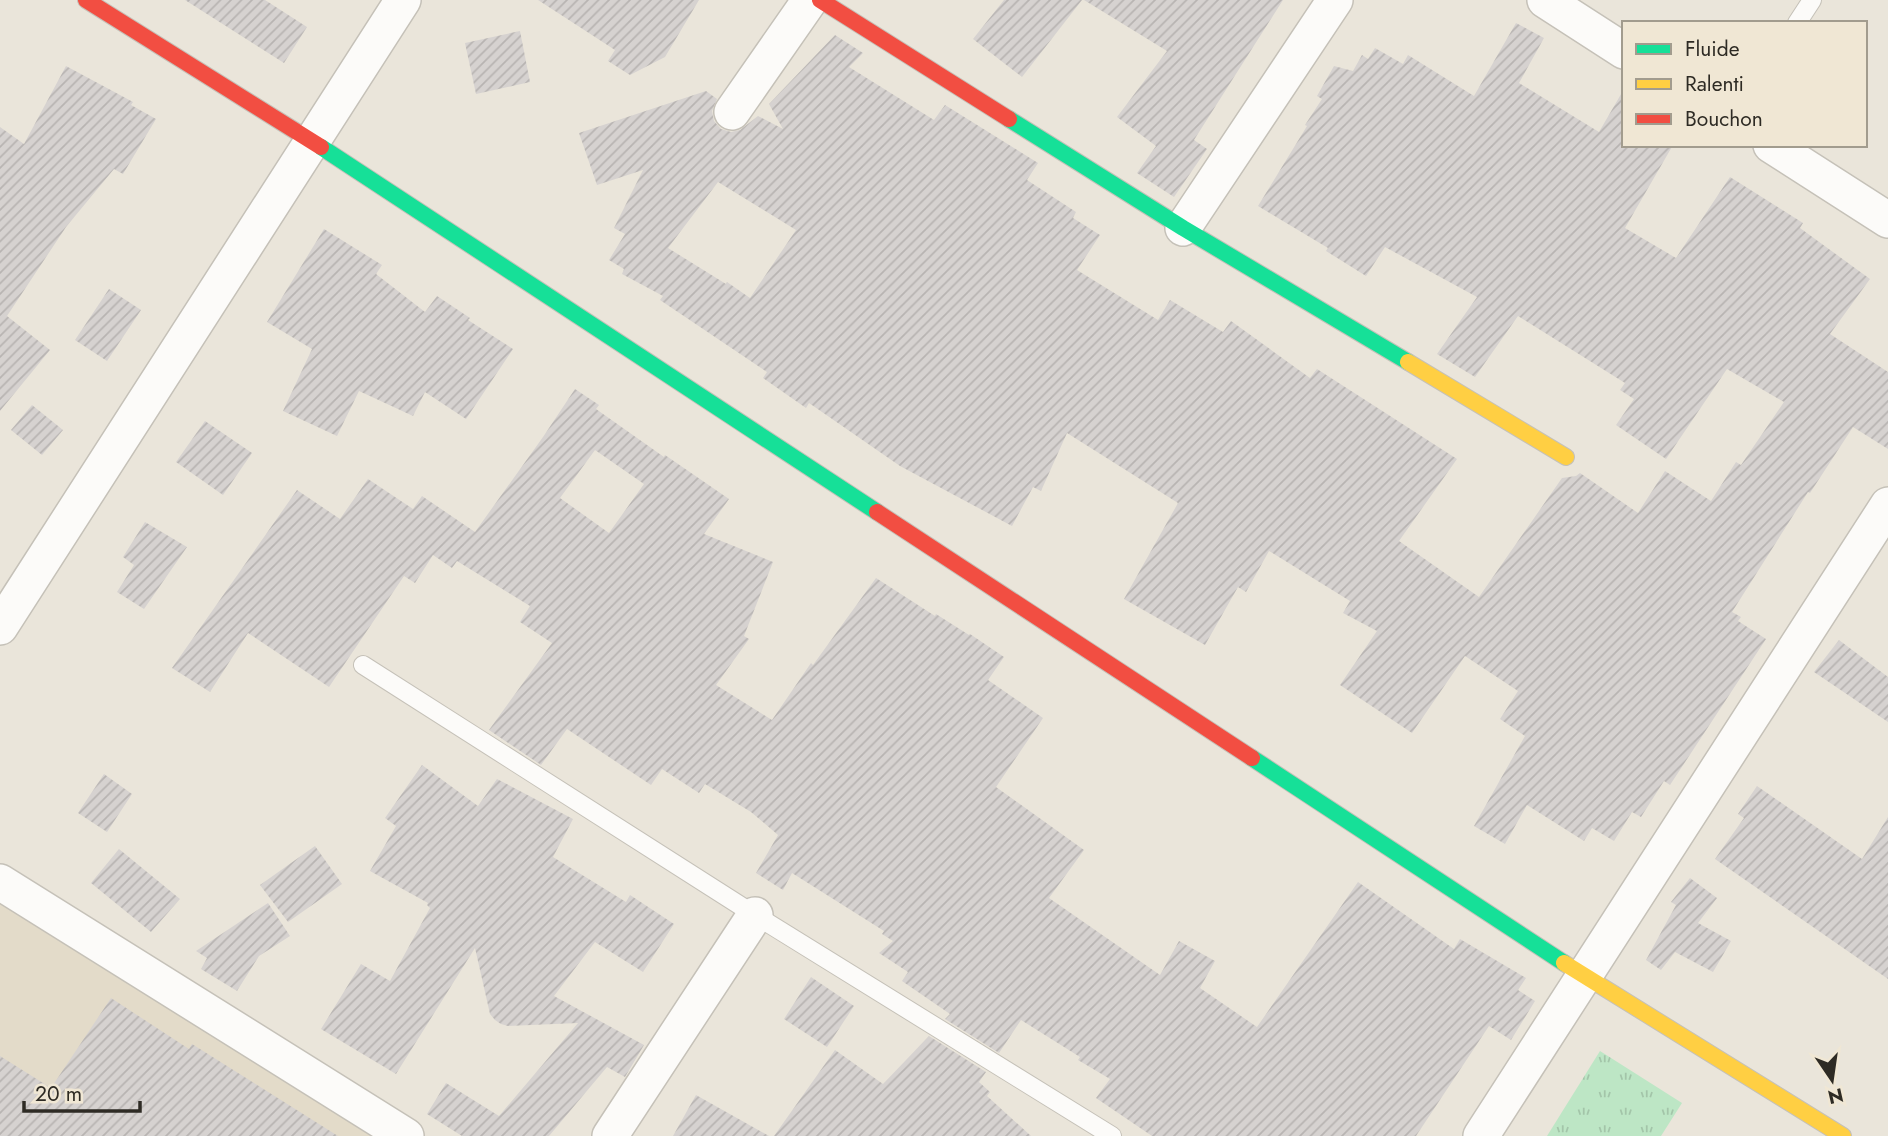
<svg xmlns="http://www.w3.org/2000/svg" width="1888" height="1136" font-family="Jost,sans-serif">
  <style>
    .built { fill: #e3dbc9 }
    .park { fill: url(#park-tufts) }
    .building { fill: url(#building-hatch); fill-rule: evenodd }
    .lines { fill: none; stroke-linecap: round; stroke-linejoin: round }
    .lane-casing { stroke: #c5c1b8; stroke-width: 20 }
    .street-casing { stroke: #c5c1b8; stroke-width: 38 }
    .fast-casing { stroke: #c5c1b8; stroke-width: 18 }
    .slow-casing { stroke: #c5c1b8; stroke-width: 18 }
    .jam-casing { stroke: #c5c1b8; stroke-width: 18 }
    .lane { stroke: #fcfbf9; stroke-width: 18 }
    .street { stroke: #fcfbf9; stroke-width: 35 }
    .fast { stroke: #16e098; stroke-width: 16 }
    .slow { stroke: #ffcf43; stroke-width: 16 }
    .jam { stroke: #f24e42; stroke-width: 16 }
  </style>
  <defs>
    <pattern id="park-tufts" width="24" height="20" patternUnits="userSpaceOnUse" patternTransform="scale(1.75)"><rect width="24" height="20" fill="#bde6c5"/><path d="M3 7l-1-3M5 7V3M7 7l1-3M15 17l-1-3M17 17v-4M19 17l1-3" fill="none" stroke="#a3c5a9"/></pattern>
    <pattern id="building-hatch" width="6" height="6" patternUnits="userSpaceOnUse" patternTransform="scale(1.75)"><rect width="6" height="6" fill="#d6d2d0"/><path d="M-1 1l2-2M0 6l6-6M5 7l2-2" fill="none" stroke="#b8b4b2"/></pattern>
  </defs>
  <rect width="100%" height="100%" fill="#eae5da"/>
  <!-- built -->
  <polygon class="built" points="0,895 385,1136 0,1136"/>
  <!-- park -->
  <polygon class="park" points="1600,1051 1682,1103 1661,1136 1547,1136"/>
  <!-- building -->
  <g class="building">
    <polygon points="185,0 265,0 307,27 284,63"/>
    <polygon points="538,0 699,0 665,57 630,75 608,61 615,50"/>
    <polygon points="1004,0 1082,0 1022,77 973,39"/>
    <polygon points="1084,0 1283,0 1194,140 1207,149 1174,197 1137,173 1156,146 1117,117 1167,51"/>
    <path d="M1516,23l28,15 -25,45 80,49 25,-43v56h49l-48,83 51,30 54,-81 73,46 -3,5 70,51 -40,55 58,38v77l-35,-22 -43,66 -2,-1 -76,120 9,5 -3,4 28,18 -96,146 -6,-4 -23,36 -9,-5 -18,29 -22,-13 -8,13 -57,-36 -22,39 -31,-18 51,-90 -25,-17 18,-28 -53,-35 -53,77 -72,-48 37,-54 -34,-18 7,-12 -81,-50 -23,41 -8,-5 -33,58 -81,-46 54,-96 -111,-70 -26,58 -8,-4 -21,39 -112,-60 -91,-63 -3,5 -43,-30 4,-6 -107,-72 3,-4 -41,-22 2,-5 -15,-9 16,-26 -11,-6 29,-58 -46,15 -18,-52 127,-42 11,8 -5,12 2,10 7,8 10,3 9,-2 18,-14 25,13 -14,-25 66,-69 28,18 -14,14 85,53 11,-15 93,58 -11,17 49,32 -3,6 27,17 -23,35 81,50 12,-20 53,32 8,-11 79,57 7,-9 140,90 -58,82 80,56 83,-119 14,-2 4,-3 58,40 27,-42 46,30 25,-39 5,3 43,-63 -57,-33 -61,90 -50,-34 18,-26 -14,-9 5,-7 -107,-67 -43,61 -38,-23 40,-57 -92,-50 -19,29 -40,-25 2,-3 -70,-42 49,-80 -2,-1 17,-26 -5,-3 17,-30 19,5 9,-16 6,4 7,-11 28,16 5,-9 66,41zM718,182l78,48 -46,68 -23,-16 -1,2 -58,-36z"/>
    <polygon points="520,31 530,82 476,94 465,43"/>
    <polygon points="66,66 133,102 131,105 156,119 123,174 114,169 66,227 7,316 50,350 0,411 0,127 24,144"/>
    <polygon points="324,229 382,265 376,274 425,312 437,296 470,318 468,320 513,349 466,419 425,392 413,416 359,391 337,436 283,411 312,349 267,322"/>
    <polygon points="109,289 141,310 107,361 75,340"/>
    <path d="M575,389l24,16 -3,4 68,48 1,-2 64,44 -25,35 69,28 -29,74 5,3 -33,46 56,35 39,-57 2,2 63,-87 59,38 1,-2 33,21 1,-1 34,23 -16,23 55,38 -47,69 88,63 -35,48 111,77 19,-34 36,20 -15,27 57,39 101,-145 96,67 6,-10 66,39 -8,12 17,11 -24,39 -22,-14 -73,110h-264l-56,-38 14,-19 -32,-19 2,-3 -59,-37 -22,33 -54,-34 5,-5 -48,-33 6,-9 -29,-19 14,-12 -11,-7 2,-3 -92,-58 -9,17 -27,-17 22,-38 -27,-23 -46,-28 -6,9 -37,-24 -11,16 -84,-56 -26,36 -52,-35 63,-87 -32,-21 10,-16 -73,-45 -5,7 -19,-13 -18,28 -11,-7 -75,111 -81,-54 -38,59 -38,-24 125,-178 43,29 28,-40 45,30 9,-13 53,36 68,-95zM595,450l49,34 -35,49 -49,-35z"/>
    <polygon points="32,405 63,430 42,455 11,430"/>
    <polygon points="205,421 252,453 223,495 176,462"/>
    <polygon points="145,522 187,547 144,609 117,592 134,565 123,557"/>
    <polygon points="1839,640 1888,677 1888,722 1814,672"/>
    <polygon points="422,765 478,806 497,779 573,819 553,857 626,902 630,895 674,924 643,972 595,942 554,996 644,1045 625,1077 607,1067 549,1136 462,1136 427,1114 446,1083 499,1116 578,1023 508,1026 501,1024 495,1020 490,1014 475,948 396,1074 321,1029 361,964 390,981 430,908 427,905 428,903 370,871 396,826 385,818"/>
    <polygon points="104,774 132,794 107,832 78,813"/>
    <polygon points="1757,786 1862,859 1888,817 1888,979 1715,859 1744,818 1738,814"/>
    <polygon points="315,846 342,884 288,922 260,885"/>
    <polygon points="119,849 180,899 151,932 91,883"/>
    <polygon points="1690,878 1717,898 1698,923 1731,941 1713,972 1675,952 1661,970 1646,960 1676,905 1671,902"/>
    <polygon points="268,903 290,936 259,956 237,991 201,969 207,958 196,951"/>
    <polygon points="811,977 854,1006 827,1047 784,1019"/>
    <polygon points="111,998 189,1049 192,1044 338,1136 0,1136 0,1056 51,1088"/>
    <polygon points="929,1036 986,1072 979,1082 990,1092 987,1096 1031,1136 774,1136 835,1050 883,1084"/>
    <polygon points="696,1095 769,1136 673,1136"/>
  </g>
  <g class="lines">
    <defs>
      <g id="lane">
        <polyline points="1797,23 1812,0"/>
        <polyline points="363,665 755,915 1112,1136"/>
      </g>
      <g id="street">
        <polyline points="1545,0 1624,51"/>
        <polyline points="732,112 810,0"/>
        <polyline points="1771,145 1888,220"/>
        <polyline points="1183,228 1335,0"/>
        <polyline points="0,627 403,0"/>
        <polyline points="0,882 406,1136"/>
        <polyline points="610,1136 755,915"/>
        <polyline points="1481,1136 1888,505"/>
      </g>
      <g id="fast">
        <polyline points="1009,119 1183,228 1408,362"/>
        <polyline points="321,147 877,512"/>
        <polyline points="1252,758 1564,963"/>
      </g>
      <g id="slow">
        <polyline points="1408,362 1566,457"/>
        <polyline points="1564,963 1843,1136"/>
      </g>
      <g id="jam">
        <polyline points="86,0 321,147"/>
        <polyline points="820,0 1009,119"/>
        <polyline points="877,512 1252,758"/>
      </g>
    </defs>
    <!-- lane casing -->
    <use href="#lane" class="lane-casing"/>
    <!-- street casing -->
    <use href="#street" class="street-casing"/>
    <!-- fast casing -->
    <use href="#fast" class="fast-casing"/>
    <!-- slow casing -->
    <use href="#slow" class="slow-casing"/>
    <!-- jam casing -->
    <use href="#jam" class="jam-casing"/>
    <!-- lane -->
    <use href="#lane" class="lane"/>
    <!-- street -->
    <use href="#street" class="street"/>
    <!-- fast -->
    <use href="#fast" class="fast"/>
    <!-- slow -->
    <use href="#slow" class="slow"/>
    <!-- jam -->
    <use href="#jam" class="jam"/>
  </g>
  <!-- legend -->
  <rect x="1622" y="21" width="245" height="126" fill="#f0e7d4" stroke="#a29c8e" stroke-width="2"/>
  <rect x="1636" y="44" width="35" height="10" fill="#16e098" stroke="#a29c8e" stroke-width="2"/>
  <text x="1685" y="56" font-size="21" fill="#2e2b24">Fluide</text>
  <rect x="1636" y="79" width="35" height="10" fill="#ffcf43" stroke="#a29c8e" stroke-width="2"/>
  <text x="1685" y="91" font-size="21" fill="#2e2b24">Ralenti</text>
  <rect x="1636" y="114" width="35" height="10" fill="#f24e42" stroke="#a29c8e" stroke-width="2"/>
  <text x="1685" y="126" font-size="21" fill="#2e2b24">Bouchon</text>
  <!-- north arrow -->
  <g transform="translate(1832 1080) rotate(167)" stroke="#f0e7d4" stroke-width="5" paint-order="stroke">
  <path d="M0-5L12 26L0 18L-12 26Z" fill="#2e2b24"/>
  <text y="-10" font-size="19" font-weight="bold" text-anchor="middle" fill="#2e2b24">N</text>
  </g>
  <!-- scale -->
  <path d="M24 1101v10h116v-10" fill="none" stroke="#2e2b24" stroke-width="3.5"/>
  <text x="35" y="1101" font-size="21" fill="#2e2b24" stroke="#f0e7d4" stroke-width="5" paint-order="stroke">20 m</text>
</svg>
